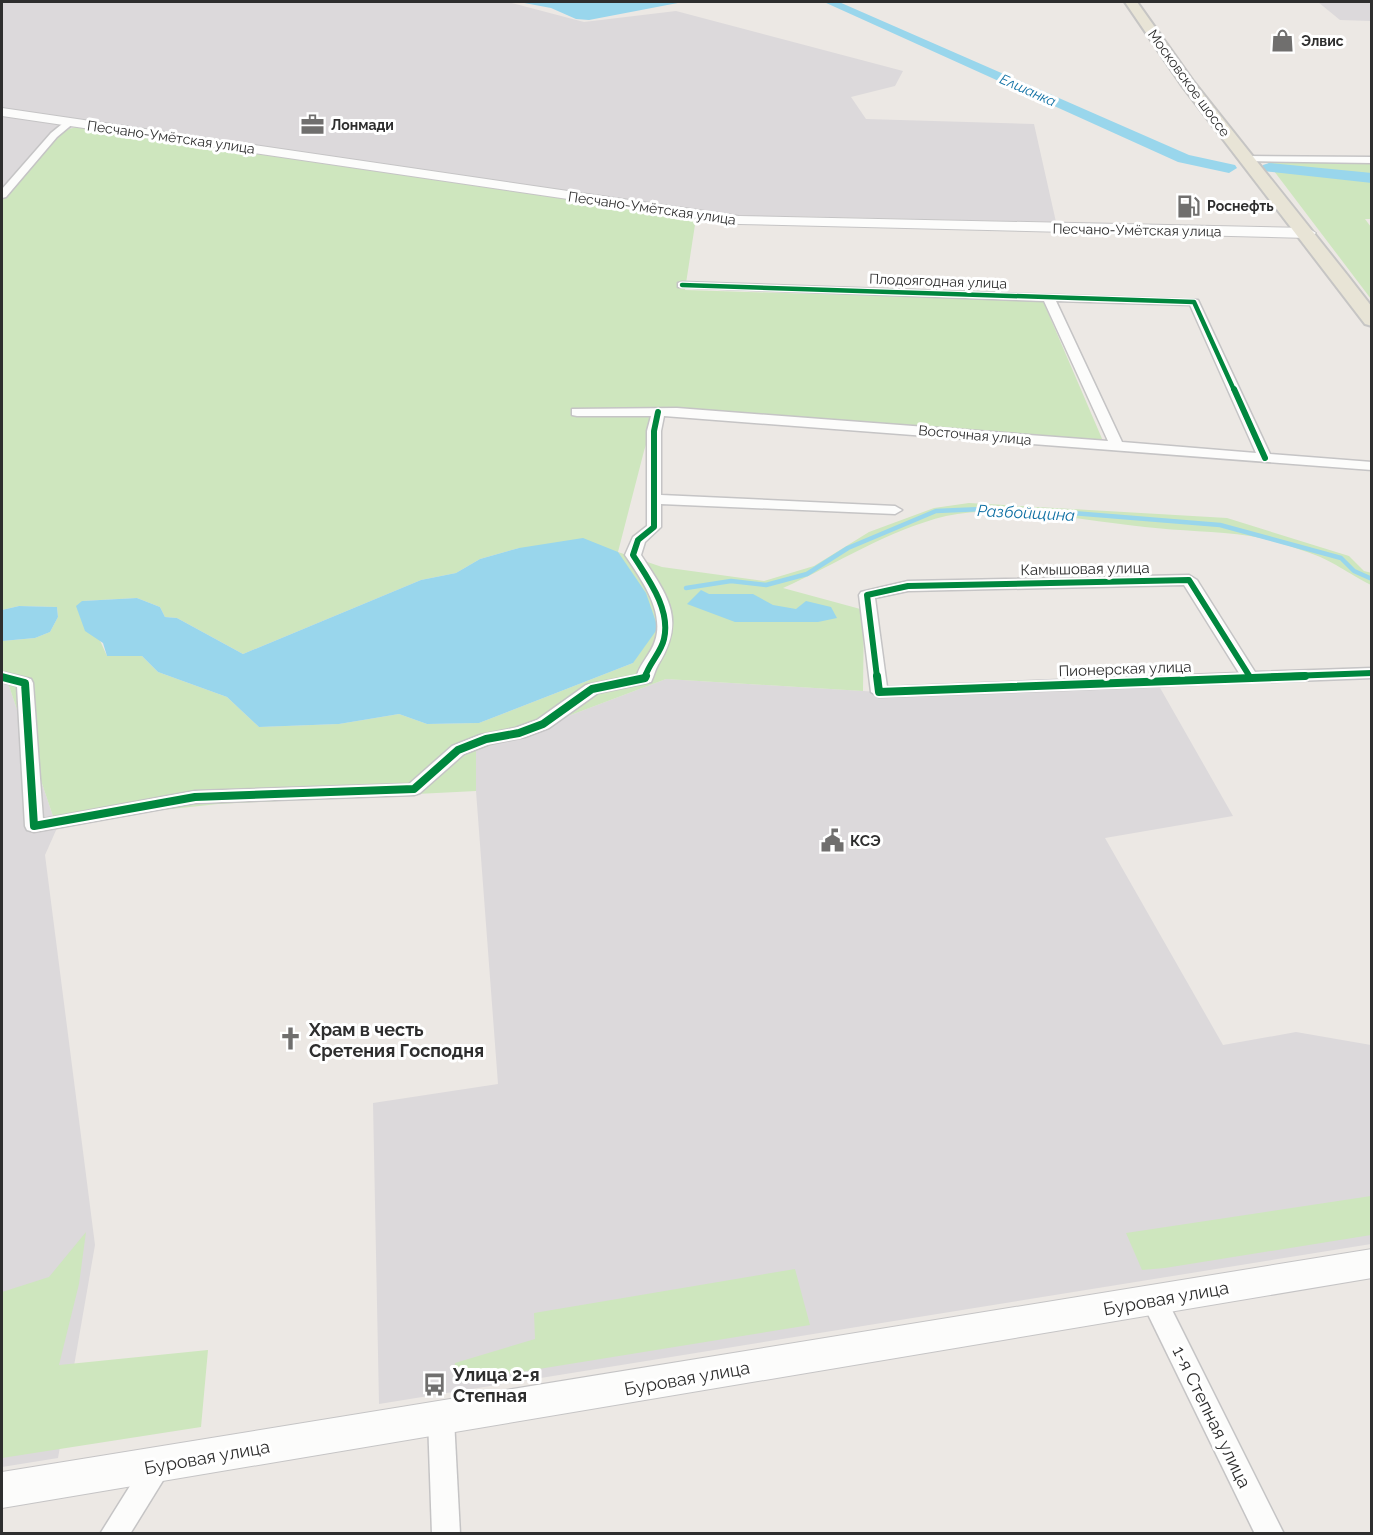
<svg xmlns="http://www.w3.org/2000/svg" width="1373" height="1535" font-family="Raleway,sans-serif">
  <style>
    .industrial { fill: #dcd9db }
    .green { fill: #cee6be; fill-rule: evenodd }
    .water { fill: #99d6ec }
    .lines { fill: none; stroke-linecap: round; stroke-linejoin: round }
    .stream { stroke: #99d6ec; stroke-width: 4.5 }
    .river { fill: #99d6ec; fill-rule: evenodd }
    .minor-casing { stroke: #c5c4c5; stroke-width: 3 }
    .secondary-casing { stroke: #c5c4c5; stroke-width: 2 }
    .primary-casing { stroke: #c6c5c4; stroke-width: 4 }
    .minor { fill: #fcfcfb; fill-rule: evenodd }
    .secondary { fill: #fcfcfb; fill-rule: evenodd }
    .primary { fill: #e8e4d6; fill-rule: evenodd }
    .cycleway-far2-casing { stroke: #fff; stroke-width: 7 }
    .cycleway-far1-casing { stroke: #fff; stroke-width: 9 }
    .cycleway-casing { stroke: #fff; stroke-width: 12 }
    .cycleway-far2 { stroke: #00873e; stroke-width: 4.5 }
    .cycleway-far1 { stroke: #00873e; stroke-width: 6 }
    .cycleway { stroke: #00873e; stroke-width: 8 }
    .labels { text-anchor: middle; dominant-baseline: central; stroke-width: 6; stroke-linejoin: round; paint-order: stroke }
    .far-poi-label { font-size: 14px; font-weight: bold; fill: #2e2e2e; stroke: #fff; text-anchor: start }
    .far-street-label { font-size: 14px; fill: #2e2e2e; stroke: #fff }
    .far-water-label { font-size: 14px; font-style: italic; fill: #0d6fa3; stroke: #fff }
    .street-label { font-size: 15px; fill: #2e2e2e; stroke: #fff }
    .poi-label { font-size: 15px; font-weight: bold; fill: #2e2e2e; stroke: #fff; text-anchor: start }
    .water-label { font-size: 16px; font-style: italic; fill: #0d6fa3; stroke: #fff }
    .near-poi-label { font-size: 18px; font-weight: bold; fill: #2e2e2e; stroke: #fff; text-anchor: start }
    .near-street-label { font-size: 18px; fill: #2e2e2e; stroke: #fff }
  </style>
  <rect width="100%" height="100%" fill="#ece8e4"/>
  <!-- industrial -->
  <g class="industrial">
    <polygon points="2,2 508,2 584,22 676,11 903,71 895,86 851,97 866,119 1034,124 1056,222 786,216 774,219 740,218 2,109"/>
    <polygon points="1318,2 1371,2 1371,21 1340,20"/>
    <polygon points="2,116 76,127 50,135 2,192"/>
    <polygon points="666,679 879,692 1159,686 1233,816 1105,838 1223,1045 1296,1032 1371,1045 1371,1244 379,1404 373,1103 498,1084 476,791 476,751"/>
    <polygon points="2,683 8,683 57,828 45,855 95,1245 58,1458 2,1467"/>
  </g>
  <!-- green -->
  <g class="green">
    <path d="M76,127l121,16 499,75 -11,72 358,11 60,140 -446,-31 -13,41 -26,101 44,15 102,14 50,-15 55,-34 65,-24 35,-5 258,15 122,38 15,15 8,2 -1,12c-24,-12 -37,-24 -64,-33 -18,-6 -38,-13 -57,-16 -34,-5 -70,-5 -105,-9 -61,-6 -140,-24 -199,-11 -58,14 -109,48 -163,72l81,22 -1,81 -197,-12 -190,72v40l-258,13 -65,7 -96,17 -49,-145h-6v-42l33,-3 15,-6 8,-15 -1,-10 -38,-1 -17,4v-418l48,-57zM519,548l114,115 -154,60 -52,1 -28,-10 -60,10 -80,3 -32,-30 -69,-25 -16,-16h-35l-25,-55 55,-3 23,9 5,10 12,1 66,36 178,-74 35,-7 24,-14z"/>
    <polygon points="1277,161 1371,163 1371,219 1365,219 1371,227 1371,299 1268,163"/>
    <polygon points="1371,1196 1371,1235 1165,1268 1142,1270 1126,1233"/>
    <polygon points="86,1232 79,1284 59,1365 208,1350 201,1427 2,1458 2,1292 49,1277"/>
    <polygon points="795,1269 810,1325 453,1383 455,1363 535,1339 534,1313"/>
  </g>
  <!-- water -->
  <g class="water">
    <polygon points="519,2 683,2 589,20 576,19 551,8"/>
    <polygon points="583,538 618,552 646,593 658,628 633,663 479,723 427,724 399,714 339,724 259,727 227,697 158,672 142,656 107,656 103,643 85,631 76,606 82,601 137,598 160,607 165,617 177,618 243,654 421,580 456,573 480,559 519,548"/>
    <polygon points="701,590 709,594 753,594 773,605 796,609 806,601 831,607 837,618 818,622 735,622 687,604"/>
    <polygon points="19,606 57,607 58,617 50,632 35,638 2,641 2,610"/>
  </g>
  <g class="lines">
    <!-- stream -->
    <polyline class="stream" points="686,588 731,581 766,585 807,574 848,548 936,511 982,509 1060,512 1220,525 1341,558 1354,571 1372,579"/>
    <!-- river -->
    <g class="river">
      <polygon points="824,2 839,2 1189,155 1235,165 1237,168 1229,173 1178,162"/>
      <polygon points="1269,163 1372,173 1372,183 1263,171 1261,168 1263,165"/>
    </g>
    <defs>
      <g id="minor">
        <polygon points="67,120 75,122 57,137 6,197 2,198 2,189 51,133"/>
        <polygon points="1246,156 1372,157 1372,163 1243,161 1241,159"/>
        <path d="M682,282l516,18 72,154 102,8v8l-708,-54 -3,15v64l234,11 7,4 -7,4 -234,-10v23l-16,15 -4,13c26,40 46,64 17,110 -3,5 -4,11 -7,17l-53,11 -49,35 -24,9 -35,7 -26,10 -44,39 -6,2 -219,8 -161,29 -7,-2 -2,-4 -8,-140 -15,-4v-10l29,7 2,4 10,136 152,-28 214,-7 43,-38 28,-11 35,-7 22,-8 49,-35 51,-10c4,-13 14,-21 18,-34 10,-30 -14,-62 -30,-86l8,-18 14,-11v-95l4,-15h-74l-5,-1v-6l105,-1 431,33 -64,-140 -366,-14v-4zM1056,301l134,4 66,148 -134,-11z"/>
        <path d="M1189,575l8,5 58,92 117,-4v10l-493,19 -8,-5 -12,-97 2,-3 47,-11zM1184,585l55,88 -352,14 -12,-89 33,-7z"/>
        <polygon points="1154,1289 1163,1292 1284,1534 1255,1534 1141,1300 1145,1292"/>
        <polygon points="441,1407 450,1410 454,1419 460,1534 432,1534 428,1419 432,1410"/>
        <polygon points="158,1453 168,1457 172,1466 130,1534 100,1534 148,1457"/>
      </g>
      <g id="secondary">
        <polygon points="2,108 739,216 1308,228 1316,233 1308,238 739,224 2,116"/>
        <polygon points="1372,1249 1372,1278 2,1508 2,1472"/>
      </g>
      <polygon id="primary" points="1125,2 1137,2 1193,81 1348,276 1372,307 1372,326 1365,324 1183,87"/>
    </defs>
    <!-- minor casing -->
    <use href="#minor" class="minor-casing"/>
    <!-- secondary casing -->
    <use href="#secondary" class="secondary-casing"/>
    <!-- primary casing -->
    <use href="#primary" class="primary-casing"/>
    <!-- minor -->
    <use href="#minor" class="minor"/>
    <!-- secondary -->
    <use href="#secondary" class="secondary"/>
    <!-- primary -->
    <use href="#primary" class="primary"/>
    <defs>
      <polyline id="cycleway-far2" points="682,285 1194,302 1234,390"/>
      <g id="cycleway-far1">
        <polyline points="1234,389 1265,458"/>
        <path d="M645,677c4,-14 16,-24 19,-38 7,-30 -16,-60 -31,-84l5,-15 16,-13v-96l4,-19"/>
        <polyline points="877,677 867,595 908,586 1189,580 1250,677"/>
        <polyline points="1266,677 1372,673"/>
      </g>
      <g id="cycleway">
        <polyline points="877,676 879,692 1305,676"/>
        <polyline points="2,677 25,683 34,826 195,797 414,789 458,750 486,739 519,733 543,724 592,689 645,678 646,676"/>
      </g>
    </defs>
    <!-- cycleway-far2 casing -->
    <use href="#cycleway-far2" class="cycleway-far2-casing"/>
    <!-- cycleway-far1 casing -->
    <use href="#cycleway-far1" class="cycleway-far1-casing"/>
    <!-- cycleway casing -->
    <use href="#cycleway" class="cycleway-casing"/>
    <!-- cycleway-far2 -->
    <use href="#cycleway-far2" class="cycleway-far2"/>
    <!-- cycleway-far1 -->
    <use href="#cycleway-far1" class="cycleway-far1"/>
    <!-- cycleway -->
    <use href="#cycleway" class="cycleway"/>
  </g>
  <!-- icons -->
  <defs>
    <symbol id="shop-bare" viewBox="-9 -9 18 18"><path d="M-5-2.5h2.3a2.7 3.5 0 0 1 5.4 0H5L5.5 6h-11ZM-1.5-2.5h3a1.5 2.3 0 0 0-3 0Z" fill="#706f6e" stroke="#fff" stroke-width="2.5" paint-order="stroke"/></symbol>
    <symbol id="office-bare" viewBox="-9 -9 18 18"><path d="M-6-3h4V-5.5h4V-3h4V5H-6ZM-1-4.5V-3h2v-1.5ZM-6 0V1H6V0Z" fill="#706f6e" stroke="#fff" stroke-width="2.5" paint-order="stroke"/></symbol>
    <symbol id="fuel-bare" viewBox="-9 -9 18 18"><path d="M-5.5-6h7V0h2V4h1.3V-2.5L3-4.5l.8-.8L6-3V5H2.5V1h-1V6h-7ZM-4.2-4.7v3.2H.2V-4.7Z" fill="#706f6e" stroke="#fff" stroke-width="2.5" paint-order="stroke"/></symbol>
    <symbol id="civic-bare" viewBox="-9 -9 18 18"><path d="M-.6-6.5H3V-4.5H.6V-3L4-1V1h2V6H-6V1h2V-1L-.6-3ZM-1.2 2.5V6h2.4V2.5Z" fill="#706f6e" stroke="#fff" stroke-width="2.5" paint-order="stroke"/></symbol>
    <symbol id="church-bare" viewBox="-9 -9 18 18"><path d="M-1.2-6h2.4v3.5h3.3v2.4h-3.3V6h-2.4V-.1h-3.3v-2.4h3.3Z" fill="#706f6e" stroke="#fff" stroke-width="2.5" paint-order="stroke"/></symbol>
    <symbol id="bus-bare" viewBox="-9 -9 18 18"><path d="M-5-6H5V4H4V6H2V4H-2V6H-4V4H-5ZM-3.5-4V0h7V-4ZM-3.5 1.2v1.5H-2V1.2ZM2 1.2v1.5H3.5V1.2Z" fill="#706f6e" stroke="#fff" stroke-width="2.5" paint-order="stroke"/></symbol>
  </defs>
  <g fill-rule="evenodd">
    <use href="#shop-bare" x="1266" y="24" width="33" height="33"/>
    <use href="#office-bare" x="296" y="108" width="33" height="33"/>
    <use href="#fuel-bare" x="1172" y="190" width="33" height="33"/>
    <use href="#civic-bare" x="816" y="824" width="33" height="33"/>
    <use href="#church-bare" x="274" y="1022" width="33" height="33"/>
    <use href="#bus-bare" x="418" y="1368" width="33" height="33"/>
  </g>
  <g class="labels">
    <!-- far-poi labels -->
    <g class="far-poi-label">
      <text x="1301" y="41">Элвис</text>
      <text x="331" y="125">Лонмади</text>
      <text x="1207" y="206">Роснефть</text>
    </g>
    <!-- far-street labels -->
    <g class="far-street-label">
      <text transform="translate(1189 83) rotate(54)">Московское шоссе</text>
      <text transform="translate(171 137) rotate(8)">Песчано-Умётская улица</text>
      <text transform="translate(652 208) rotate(8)">Песчано-Умётская улица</text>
      <text transform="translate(1137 230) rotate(1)">Песчано-Умётская улица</text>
      <text transform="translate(938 281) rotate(2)">Плодоягодная улица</text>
      <text transform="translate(975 435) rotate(5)">Восточная улица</text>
    </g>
    <!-- far-water labels -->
    <g class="far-water-label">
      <text transform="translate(1028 90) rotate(24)">Елшанка</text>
    </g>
    <!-- street labels -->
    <g class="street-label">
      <text transform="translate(1085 569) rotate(-1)">Камышовая улица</text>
      <text transform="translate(1125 669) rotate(-2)">Пионерская улица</text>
    </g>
    <!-- poi labels -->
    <g class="poi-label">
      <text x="850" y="841">КСЭ</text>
    </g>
    <!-- water labels -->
    <g class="water-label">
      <text transform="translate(1026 513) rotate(3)">Разбойщина</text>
    </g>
    <!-- near-poi labels -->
    <g class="near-poi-label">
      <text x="309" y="1029">Храм в честь<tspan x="309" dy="21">Сретения Господня</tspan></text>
      <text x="453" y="1374">Улица 2-я<tspan x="453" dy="21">Степная</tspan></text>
    </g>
    <!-- near-street labels -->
    <g class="near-street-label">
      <text transform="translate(1166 1298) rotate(-10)">Буровая улица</text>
      <text transform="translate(687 1378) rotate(-10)">Буровая улица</text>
      <text transform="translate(1212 1417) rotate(64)">1-я Степная улица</text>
      <text transform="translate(207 1457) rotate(-10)">Буровая улица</text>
    </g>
  </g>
  <!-- border -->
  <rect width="1373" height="1535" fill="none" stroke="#2e2e2e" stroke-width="6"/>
</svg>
